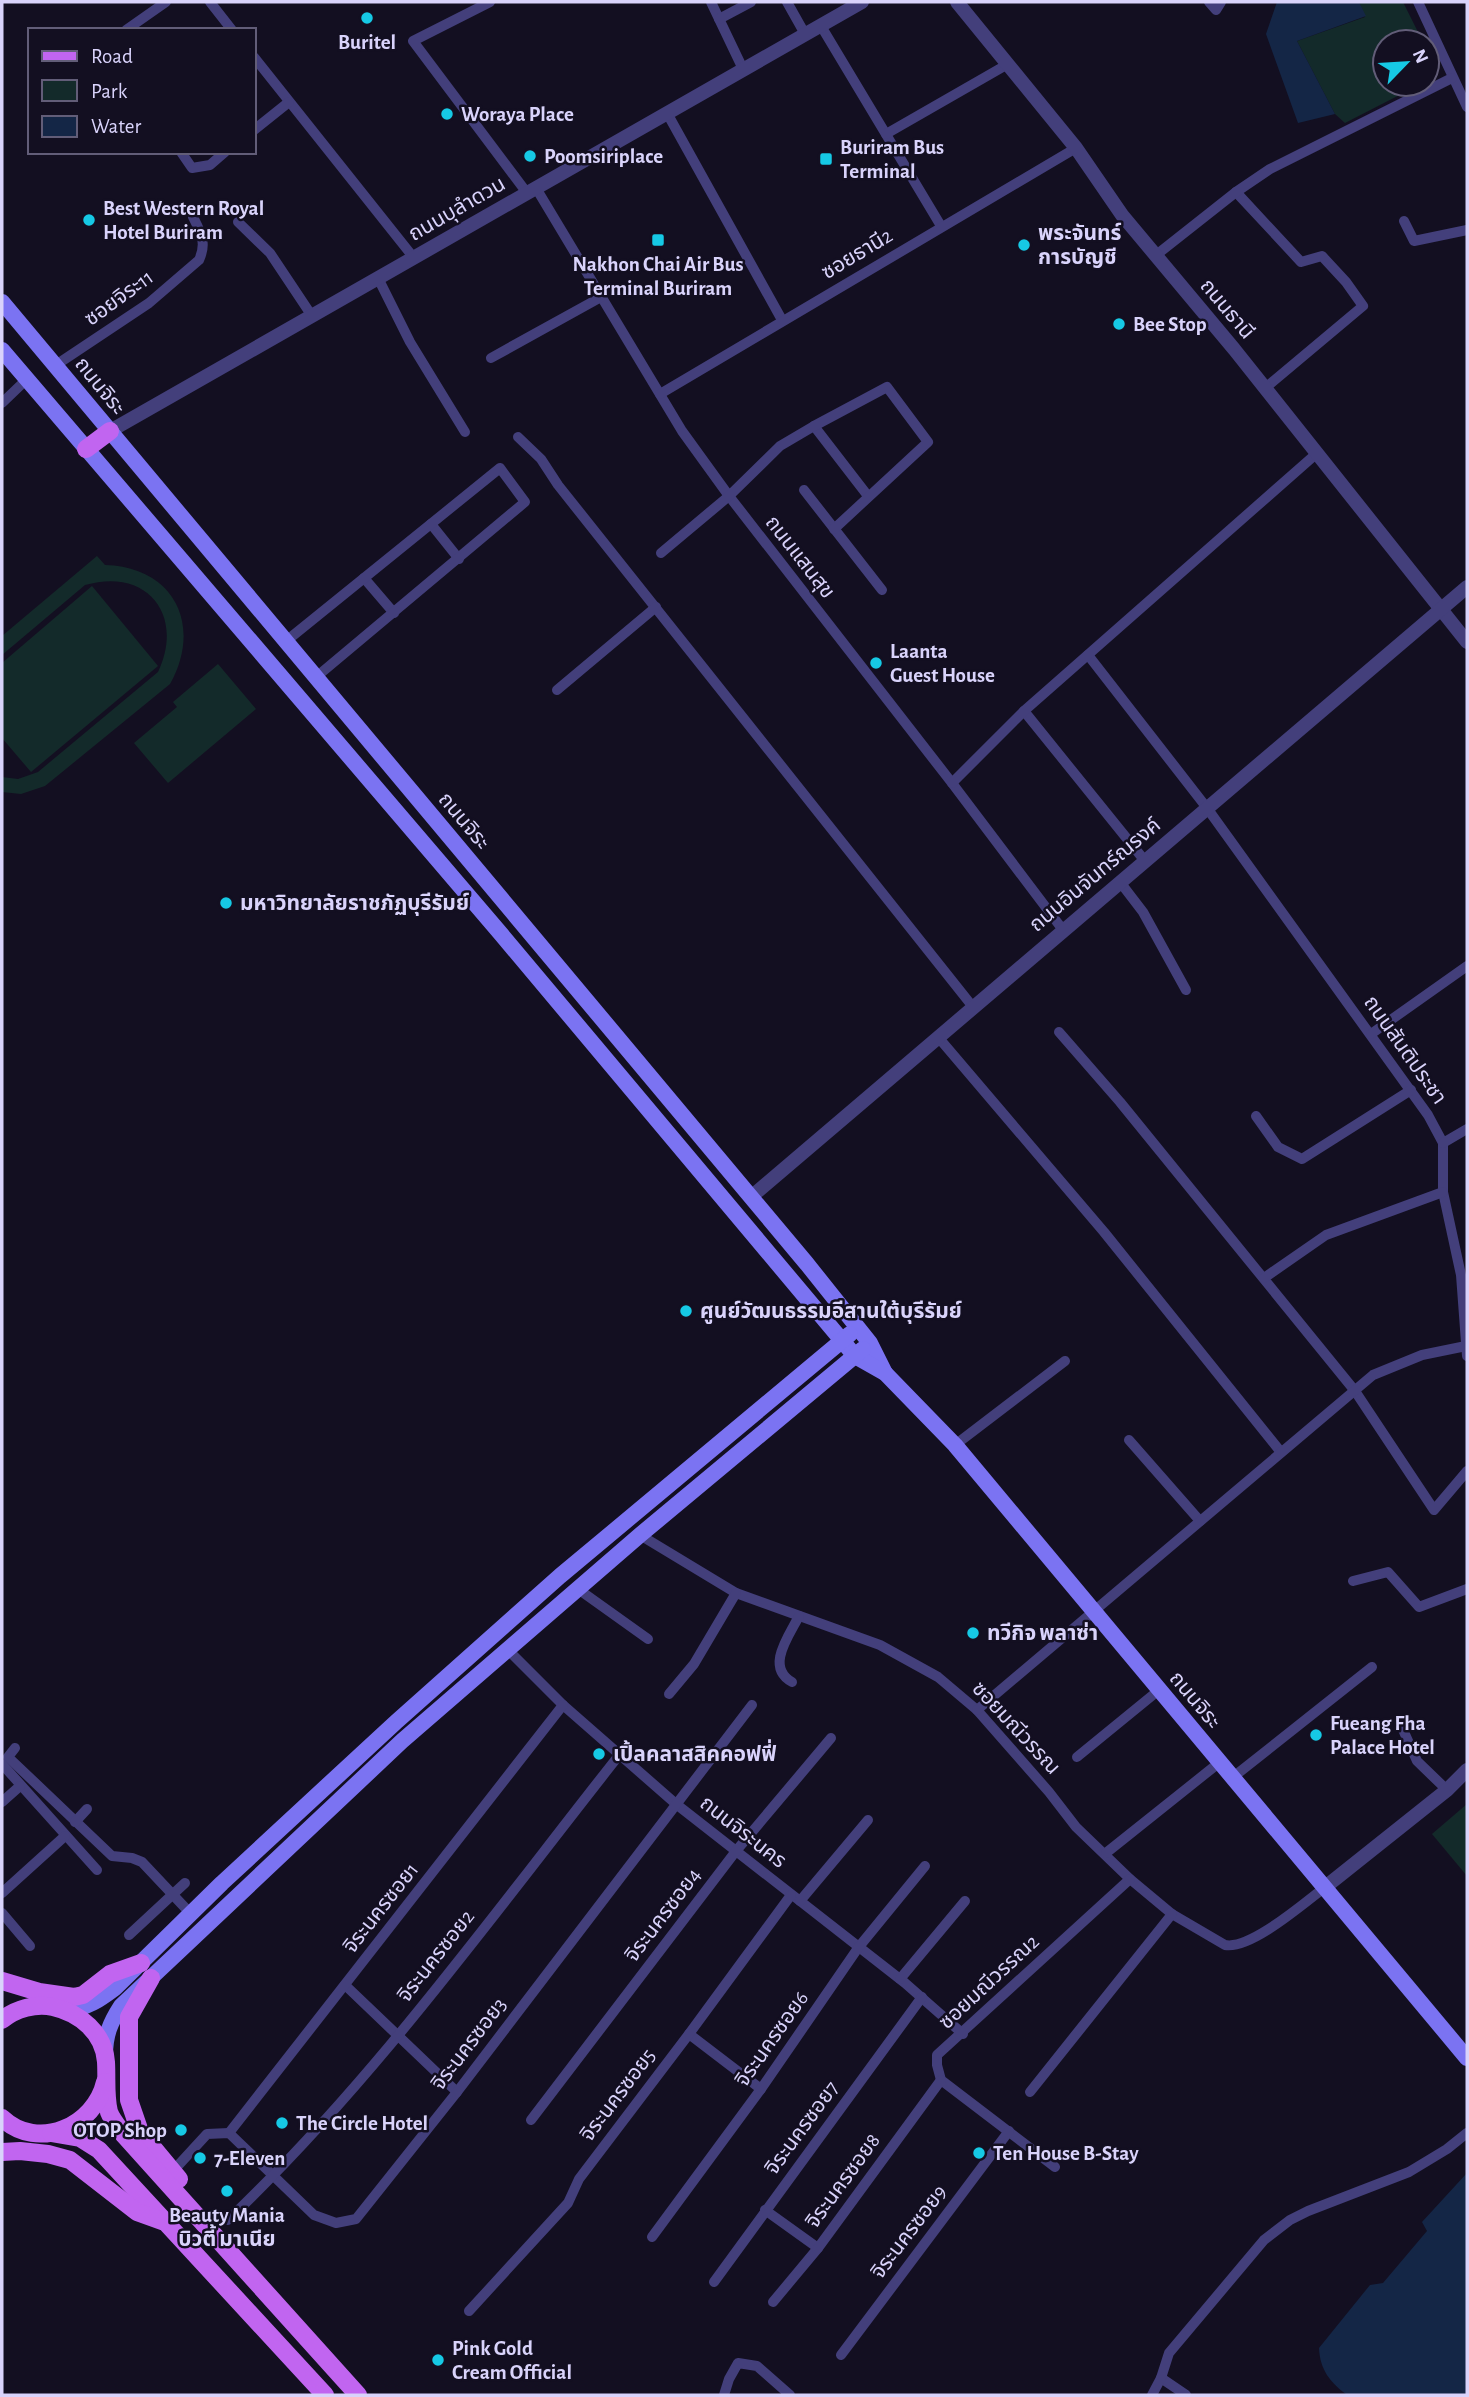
<svg xmlns="http://www.w3.org/2000/svg" width="1469" height="2397" font-family="'Alegreya Sans','Noto Sans Thai',sans-serif">
  <style>
    .green { fill: #132a2a }
    .water { fill: #142646 }
    .lines { fill: none; stroke-linecap: round; stroke-linejoin: round }
    .minor { stroke: #433f7b; stroke-width: 10 }
    .tertiary { stroke: #433f7b; stroke-width: 14 }
    .secondary { stroke: #7b73f2; stroke-width: 16 }
    .primary { stroke: #c165f0; stroke-width: 18 }
    .poi-dot { fill: #16c9e5; stroke: #130f21; stroke-width: 2.5 }
    .labels { text-anchor: middle; dominant-baseline: central; stroke-width: 5; stroke-linejoin: round; paint-order: stroke }
    .poi-label { font-size: 21px; font-weight: bold; fill: #d9d3fb; stroke: #130f21; text-anchor: start }
    .street-label { font-size: 21px; fill: #d9d3fb; stroke: #130f21 }
  </style>
  <rect width="100%" height="100%" fill="#130f21"/>
  <!-- green -->
  <g class="green">
    <polygon points="1359,2 1403,2 1423,42 1385,42 1385,84 1421,84 1345,123 1335,114 1297,41 1365,17"/>
    <path d="M97,556l8,9c69,2 98,60 65,119l-125,102 -24,8 -19,-2v-15l16,2 20,-7 120,-100c27,-57 -11,-105 -73,-87l-83,70v-19z"/>
    <polygon points="92,586 158,666 31,772 2,738 2,663"/>
    <polygon points="218,664 256,709 168,783 134,743 177,707 173,702"/>
    <polygon points="1467,1804 1467,1876 1432,1834"/>
  </g>
  <!-- water -->
  <g class="water">
    <polygon points="1277,2 1359,2 1366,16 1297,41 1335,114 1298,123 1266,34"/>
    <path d="M1467,2173v222h-120c-17,-13 -27,-25 -28,-47l51,-63 13,-2 44,-52 -5,-9z"/>
  </g>
  <g class="lines">
    <!-- minor -->
    <g class="minor">
      <polyline points="210,2 232,30"/>
      <polyline points="490,2 413,41 527,193"/>
      <polyline points="711,2 743,69"/>
      <polyline points="787,2 805,34"/>
      <polyline points="1209,2 1216,10 1221,2"/>
      <polyline points="1418,2 1467,107"/>
      <polyline points="719,19 751,2"/>
      <polyline points="821,26 941,226"/>
      <polyline points="126,30 166,2"/>
      <polyline points="254,57 414,258"/>
      <polyline points="667,113 782,320"/>
      <polyline points="254,130 289,102"/>
      <polyline points="886,134 1008,64"/>
      <polyline points="181,152 192,168 210,165 225,152"/>
      <polyline points="536,188 682,431 729,496 952,783 1063,930"/>
      <polyline points="1236,192 1301,262 1322,256 1346,282 1363,306 1264,389"/>
      <polyline points="1404,221 1414,241 1467,230"/>
      <polyline points="238,222 270,253 312,316"/>
      <polyline points="1155,256 1236,192 1270,169 1452,78"/>
      <polyline points="378,278 410,342 465,432"/>
      <polyline points="491,358 603,296"/>
      <path d="M56,365l93,-62 50,-43c8,-17 2,-27 -6,-43"/>
      <polyline points="660,394 1076,148"/>
      <polyline points="2,403 27,379"/>
      <polyline points="814,426 868,496"/>
      <polyline points="518,437 541,459 558,485 973,1007"/>
      <polyline points="804,490 882,590"/>
      <polyline points="431,524 459,559"/>
      <polyline points="661,553 729,496 780,446 814,426 887,387 928,442 834,529"/>
      <polyline points="364,578 394,613"/>
      <polyline points="285,642 500,468 525,502 315,678"/>
      <polyline points="1088,655 1207,808 1428,1115 1443,1143 1443,1192 1461,1275 1467,1356"/>
      <polyline points="557,690 656,607"/>
      <polyline points="1024,711 1145,861"/>
      <polyline points="952,783 1024,711 1316,454"/>
      <polyline points="1120,882 1143,912 1186,990"/>
      <polyline points="1059,1032 1120,1102 1355,1391 1434,1510 1467,1471"/>
      <polyline points="1371,1034 1467,966"/>
      <polyline points="938,1037 1104,1232 1280,1451"/>
      <polyline points="1256,1116 1278,1147 1302,1159 1411,1090"/>
      <polyline points="1443,1143 1467,1129"/>
      <polyline points="1264,1278 1326,1235 1443,1192"/>
      <polyline points="1129,1440 1200,1521"/>
      <polyline points="955,1445 1065,1361"/>
      <path d="M640,1535l96,58 144,52 58,32 39,33 72,82 27,35 54,52 42,35 53,31c25,5 78,-41 99,-57"/>
      <polyline points="1353,1581 1388,1572 1419,1607 1467,1589"/>
      <polyline points="578,1589 648,1639"/>
      <polyline points="507,1649 563,1705 676,1804 905,1983 963,2034"/>
      <path d="M792,1682c-27,-15 -3,-46 7,-66"/>
      <polyline points="669,1694 694,1664 736,1593"/>
      <polyline points="977,1710 1373,1375 1422,1355 1466,1346"/>
      <polyline points="1400,1723 1417,1761 1447,1790"/>
      <polyline points="15,1748 8,1757 112,1856 132,1858 142,1862 191,1914"/>
      <polyline points="1077,1757 1159,1690"/>
      <polyline points="2,1764 97,1870"/>
      <polyline points="1232,1778 1372,1667"/>
      <polyline points="2,1802 20,1786"/>
      <polyline points="75,1822 87,1809"/>
      <polyline points="1106,1853 1220,1762"/>
      <polyline points="2,1893 65,1836"/>
      <polyline points="800,1901 868,1820"/>
      <polyline points="2,1913 30,1946"/>
      <polyline points="129,1935 185,1883"/>
      <polyline points="900,1979 965,1901"/>
      <polyline points="345,1985 457,2092"/>
      <polyline points="689,2034 761,2089"/>
      <polyline points="1030,2092 1172,1914"/>
      <polyline points="531,2120 736,1851 831,1738"/>
      <polyline points="229,2133 563,1705"/>
      <polyline points="1055,2167 941,2080 937,2065 937,2055 1130,1879"/>
      <polyline points="173,2171 207,2134 229,2133 314,2215 336,2223 356,2219 457,2092 752,1705"/>
      <polyline points="765,2210 818,2248"/>
      <path d="M228,2220c146,-139 267,-308 392,-466"/>
      <polyline points="652,2237 761,2089 858,1948 925,1866"/>
      <polyline points="714,2282 922,1997"/>
      <polyline points="773,2302 818,2248 941,2080"/>
      <polyline points="469,2311 568,2203 579,2179 689,2034 791,1895"/>
      <polyline points="841,2355 1009,2131"/>
      <polyline points="1161,2378 1186,2395"/>
      <polyline points="724,2395 729,2379 738,2363 757,2366 790,2395"/>
      <polyline points="1152,2395 1161,2378 1169,2353 1264,2240 1290,2220 1308,2211 1409,2172 1447,2149 1467,2133"/>
    </g>
    <!-- tertiary -->
    <g class="tertiary">
      <polyline points="957,2 1076,148 1122,215 1234,349 1467,642"/>
      <polyline points="110,431 862,2"/>
      <polyline points="751,1197 1467,587"/>
      <polyline points="1324,1888 1447,1790 1467,1770"/>
    </g>
    <!-- secondary -->
    <g class="secondary">
      <polyline points="2,302 807,1264 870,1343 885,1373"/>
      <polyline points="2,350 501,934 855,1356 885,1373 955,1445 1467,2058"/>
      <path d="M68,2010c20,-2 31,-10 47,-22l107,-105 174,-161 164,-146 290,-242"/>
      <path d="M105,2056c0,-21 5,-33 16,-50l281,-265 238,-206 223,-186"/>
    </g>
    <!-- primary -->
    <g class="primary">
      <polyline points="86,449 110,431"/>
      <polyline points="151,1978 129,2017 129,2100 140,2132 179,2179"/>
      <polyline points="2,1981 39,1992 74,1997 83,1995 110,1974 141,1963"/>
      <path d="M2,2020c13,-11 34,-17 51,-13 27,6 51,26 53,55 1,17 -1,34 3,50 3,8 10,16 15,23l234,260"/>
      <path d="M2,2118c36,34 93,8 103,-36"/>
      <polyline points="51,2133 80,2138 99,2150 325,2395"/>
      <polyline points="2,2152 20,2151 48,2154 70,2160 137,2212 162,2221"/>
    </g>
  </g>
  <!-- markers -->
  <g class="poi-dot">
    <circle cx="367" cy="18" r="7"/>
    <circle cx="447" cy="114" r="7"/>
    <circle cx="530" cy="156" r="7"/>
    <rect x="819" y="152" width="14" height="14" rx="3.5"/>
    <circle cx="89" cy="220" r="7"/>
    <rect x="651" y="233" width="14" height="14" rx="3.5"/>
    <circle cx="1024" cy="245" r="7"/>
    <circle cx="1119" cy="324" r="7"/>
    <circle cx="876" cy="663" r="7"/>
    <circle cx="226" cy="903" r="7"/>
    <circle cx="686" cy="1311" r="7"/>
    <circle cx="973" cy="1633" r="7"/>
    <circle cx="1316" cy="1735" r="7"/>
    <circle cx="599" cy="1754" r="7"/>
    <circle cx="282" cy="2123" r="7"/>
    <circle cx="181" cy="2130" r="7"/>
    <circle cx="979" cy="2153" r="7"/>
    <circle cx="200" cy="2158" r="7"/>
    <circle cx="227" cy="2191" r="7"/>
    <circle cx="438" cy="2360" r="7"/>
  </g>
  <g class="labels">
    <!-- poi labels -->
    <g class="poi-label">
      <text x="367" y="42" text-anchor="middle">Buritel</text>
      <text x="461" y="114">Woraya Place</text>
      <text x="840" y="147">Buriram Bus<tspan x="840" dy="24">Terminal</tspan></text>
      <text x="544" y="156">Poomsiriplace</text>
      <text x="103" y="208">Best Western Royal<tspan x="103" dy="24">Hotel Buriram</tspan></text>
      <text x="1038" y="233">พระจันทร์<tspan x="1038" dy="24">การบัญชี</tspan></text>
      <text x="658" y="264" text-anchor="middle">Nakhon Chai Air Bus<tspan x="658" dy="24">Terminal Buriram</tspan></text>
      <text x="1133" y="324">Bee Stop</text>
      <text x="890" y="651">Laanta<tspan x="890" dy="24">Guest House</tspan></text>
      <text x="240" y="903">มหาวิทยาลัยราชภัฏบุรีรัมย์</text>
      <text x="700" y="1311">ศูนย์วัฒนธรรมอีสานใต้บุรีรัมย์</text>
      <text x="987" y="1633">ทวีกิจ พลาซ่า</text>
      <text x="1330" y="1723">Fueang Fha<tspan x="1330" dy="24">Palace Hotel</tspan></text>
      <text x="613" y="1754">เปิ้ลคลาสสิคคอฟฟี่</text>
      <text x="296" y="2123">The Circle Hotel</text>
      <text x="167" y="2130" text-anchor="end">OTOP Shop</text>
      <text x="993" y="2153">Ten House B-Stay</text>
      <text x="214" y="2158">7-Eleven</text>
      <text x="227" y="2215" text-anchor="middle">Beauty Mania<tspan x="227" dy="24">บิวตี้ มาเนีย</tspan></text>
      <text x="452" y="2348">Pink Gold<tspan x="452" dy="24">Cream Official</tspan></text>
    </g>
    <!-- street labels -->
    <g class="street-label">
      <text transform="translate(457 209) rotate(-30)">ถนนบุลำดวน</text>
      <text transform="translate(857 254) rotate(-31)">ซอยธานี2</text>
      <text transform="translate(119 298) rotate(-36)">ซอยจิระ11</text>
      <text transform="translate(1227 309) rotate(50)">ถนนธานี</text>
      <text transform="translate(100 386) rotate(51)">ถนนจิระ</text>
      <text transform="translate(800 557) rotate(52)">ถนนแสนสุข</text>
      <text transform="translate(464 821) rotate(50)">ถนนจิระ</text>
      <text transform="translate(1095 875) rotate(-40)">ถนนอินจันทร์ณรงค์</text>
      <text transform="translate(1405 1050) rotate(55)">ถนนสันติประชา</text>
      <text transform="translate(1195 1700) rotate(50)">ถนนจิระ</text>
      <text transform="translate(1016 1728) rotate(47)">ซอยมณีวรรณ</text>
      <text transform="translate(743 1832) rotate(38)">ถนนจิระนคร</text>
      <text transform="translate(381 1908) rotate(-52)">จิระนครซอย1</text>
      <text transform="translate(663 1915) rotate(-53)">จิระนครซอย4</text>
      <text transform="translate(436 1956) rotate(-52)">จิระนครซอย2</text>
      <text transform="translate(989 1982) rotate(-43)">ซอยมณีวรรณ2</text>
      <text transform="translate(772 2039) rotate(-55)">จิระนครซอย6</text>
      <text transform="translate(469 2044) rotate(-53)">จิระนครซอย3</text>
      <text transform="translate(618 2095) rotate(-53)">จิระนครซอย5</text>
      <text transform="translate(802 2128) rotate(-54)">จิระนครซอย7</text>
      <text transform="translate(843 2181) rotate(-54)">จิระนครซอย8</text>
      <text transform="translate(909 2232) rotate(-53)">จิระนครซอย9</text>
    </g>
  </g>
  <!-- border -->
  <rect width="1469" height="2397" fill="none" stroke="#d9d3fb" stroke-width="7"/>
  <!-- legend -->
  <rect x="28" y="28" width="228" height="126" fill="#130f21" stroke="#625d78" stroke-width="2"/>
  <rect x="42" y="51" width="35" height="10" fill="#c165f0" stroke="#625d78" stroke-width="2"/>
  <text x="91" y="63" font-size="21" fill="#d9d3fb">Road</text>
  <rect x="42" y="80" width="35" height="21" fill="#132a2a" stroke="#625d78" stroke-width="2"/>
  <text x="91" y="98" font-size="21" fill="#d9d3fb">Park</text>
  <rect x="42" y="116" width="35" height="21" fill="#142646" stroke="#625d78" stroke-width="2"/>
  <text x="91" y="133" font-size="21" fill="#d9d3fb">Water</text>
  <!-- north arrow -->
  <g transform="translate(1406 63) rotate(65)"><circle r="33" fill="#130f21" stroke="#625d78" stroke-width="2"/>
  <path d="M0-5L12 26L0 18L-12 26Z" fill="#16c9e5"/>
  <text y="-10" font-size="19" font-weight="bold" text-anchor="middle" fill="#d9d3fb">N</text>
  </g>
</svg>
